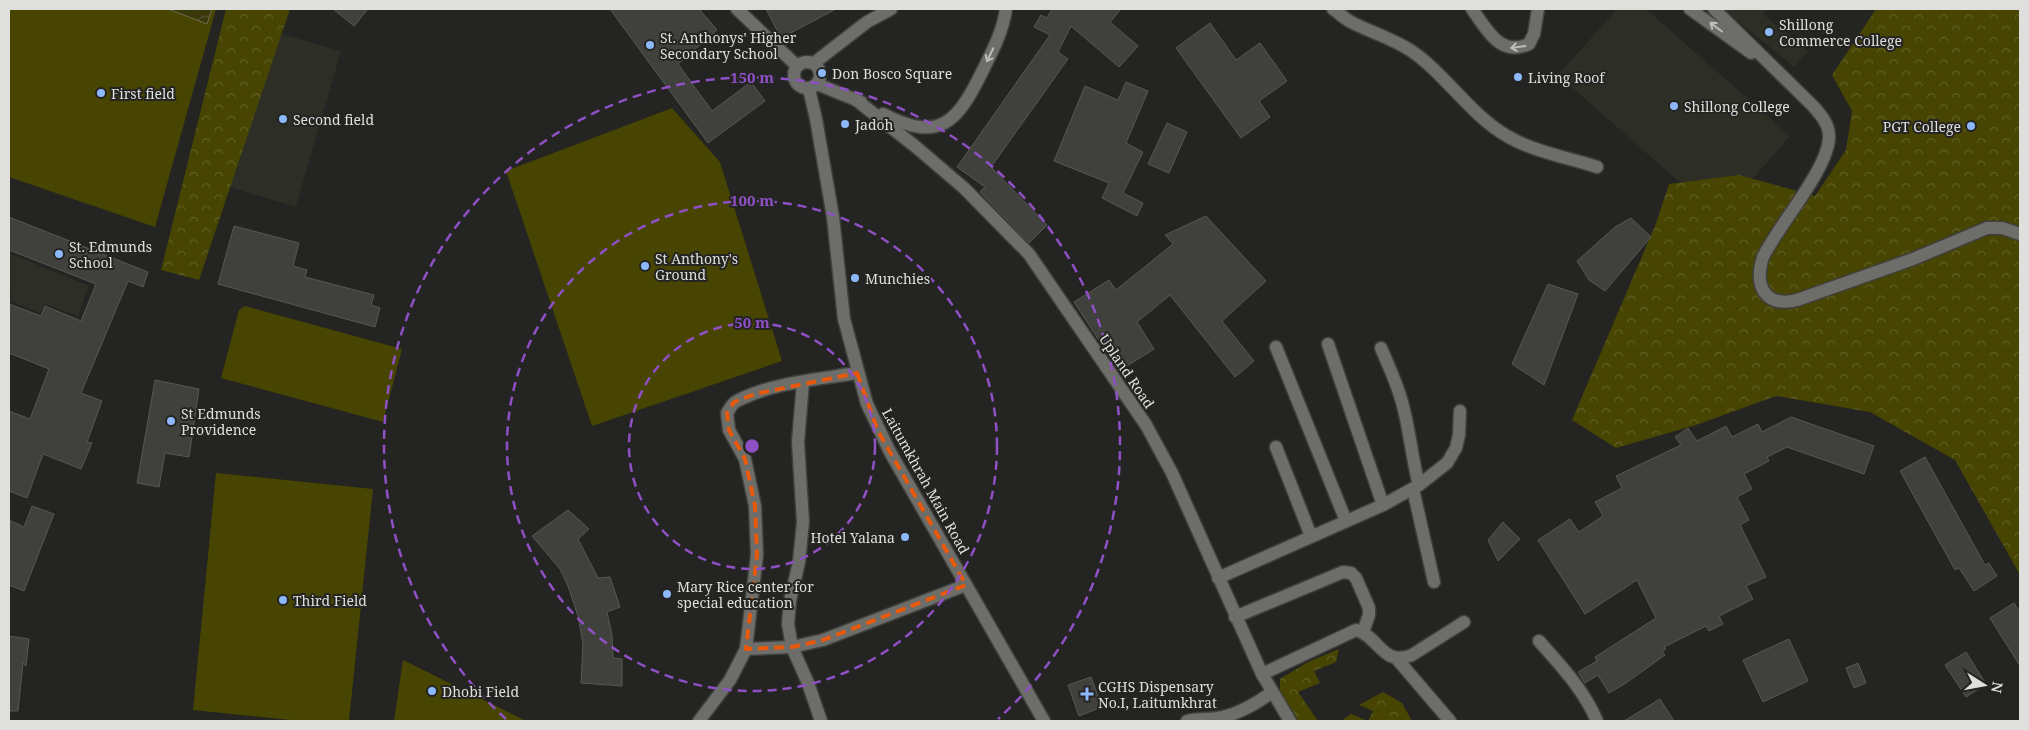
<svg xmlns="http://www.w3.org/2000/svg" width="2029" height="730" font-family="'Noto Serif',serif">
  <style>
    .built { fill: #2d2e25 }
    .forest { fill: url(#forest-crowns) }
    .green { fill: #474501 }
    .water { fill: url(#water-waves); stroke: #6b6a4a }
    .building { fill: #40403d; stroke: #575754 }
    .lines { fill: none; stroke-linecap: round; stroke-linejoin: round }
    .minor-casing { stroke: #3f3f3d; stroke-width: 15 }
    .minor { stroke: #6d6d6a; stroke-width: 12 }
    .oneway { stroke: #bdbdba }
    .marked { fill: none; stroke: #e8590c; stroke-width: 4; stroke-dasharray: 10 6; stroke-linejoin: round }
    .ring { fill: none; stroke: #8f50c5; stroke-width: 2.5; stroke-dasharray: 9 6 }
    .poi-dot { fill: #8db9fc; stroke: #242422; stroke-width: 2 }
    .labels { text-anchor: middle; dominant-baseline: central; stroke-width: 4; stroke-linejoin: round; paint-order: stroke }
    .poi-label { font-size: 14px; fill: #dfdfdd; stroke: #242422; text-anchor: start }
    .street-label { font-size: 14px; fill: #dfdfdd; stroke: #242422 }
    .centre { fill: #8f50c5; stroke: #242422; stroke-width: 2.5 }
    .ring-label { font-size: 15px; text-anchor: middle; font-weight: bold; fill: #8f50c5; stroke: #242422; stroke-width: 4; stroke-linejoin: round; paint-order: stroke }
  </style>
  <defs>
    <pattern id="forest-crowns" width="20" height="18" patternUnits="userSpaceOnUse" patternTransform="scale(1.25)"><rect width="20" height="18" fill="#474501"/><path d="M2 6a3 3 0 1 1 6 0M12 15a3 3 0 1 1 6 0" fill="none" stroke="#615f26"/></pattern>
    <pattern id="water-waves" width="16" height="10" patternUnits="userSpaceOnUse" patternTransform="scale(1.25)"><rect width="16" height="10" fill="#39380b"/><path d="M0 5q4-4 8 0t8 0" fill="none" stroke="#55542e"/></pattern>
  </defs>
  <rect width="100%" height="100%" fill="#242422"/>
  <!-- built -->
  <g class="built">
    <polygon points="1617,9 1646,9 1790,136 1719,217 1558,75"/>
    <polygon points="1723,9 1767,9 1763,14 1808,51 1794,67"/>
    <polygon points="271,31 341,51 296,207 226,186"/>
    <polygon points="9,253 89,286 78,316 45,304 40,313 10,301 12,295 9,293"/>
  </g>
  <!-- forest -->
  <g class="forest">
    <polygon points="226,9 290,9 199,280 161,270"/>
    <polygon points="1876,9 2020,9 2020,575 1955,460 1870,412 1776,396 1696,425 1616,448 1572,420 1655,226 1669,184 1739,175 1815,196 1846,150 1852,111 1832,75"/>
    <polygon points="1339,649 1336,662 1314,671 1320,683 1298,692 1318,721 1296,721 1280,695 1280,679 1308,662"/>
    <polygon points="1383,692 1402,703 1412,721 1341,721 1351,714 1368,721 1373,711 1359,705"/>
  </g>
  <!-- green -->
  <g class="green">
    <polygon points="9,9 216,9 155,227 9,177"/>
    <polygon points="672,108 720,162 782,361 592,426 506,171"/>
    <polygon points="245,306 402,349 383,422 221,378 239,310"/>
    <polygon points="216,473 373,489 349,721 300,721 193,710"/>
    <polygon points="403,660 526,721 394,721"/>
  </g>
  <!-- water -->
  <polygon class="water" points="168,9 212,9 207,24"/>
  <!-- building -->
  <g class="building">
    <polygon points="333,9 368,9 354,26"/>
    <polygon points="610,9 699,9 717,30 678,64 712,111 751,82 765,101 708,143"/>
    <polygon points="766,9 836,9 781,38"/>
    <polygon points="1052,9 1121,9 1110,22 1138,46 1119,67 1071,26 1058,52 1068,59 991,167 1047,225 1029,243 980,192 985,187 957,167 1050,35 1034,27 1041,15 1047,18"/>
    <polygon points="1210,23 1236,60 1260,43 1287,81 1259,101 1270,117 1241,138 1176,48"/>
    <polygon points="1126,82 1148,91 1126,143 1143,152 1123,193 1143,203 1137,216 1102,198 1109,183 1054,161 1085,86 1118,100"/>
    <polygon points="1167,123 1187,132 1169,173 1148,164"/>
    <polygon points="1206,216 1266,281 1222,321 1254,361 1235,377 1170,295 1137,322 1154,349 1119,371 1074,302 1109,280 1116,290 1173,244 1165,235"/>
    <polygon points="9,217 148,272 143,287 128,281 81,393 102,401 87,442 92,443 81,469 43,454 27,498 9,491 9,411 30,419 49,369 9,353 9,304 41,316 45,306 81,321 96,284 9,250"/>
    <polygon points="1631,218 1651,237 1605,291 1589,280 1577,261 1615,227"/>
    <polygon points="234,226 299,243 293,266 307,270 305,277 374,295 371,305 380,308 375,327 218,284"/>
    <polygon points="1548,284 1578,294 1544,385 1512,364"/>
    <polygon points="155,380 199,389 189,457 165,453 159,487 137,483"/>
    <polygon points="1791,417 1874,446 1864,474 1787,447 1767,457 1769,461 1744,474 1752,489 1737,497 1749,520 1740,525 1766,577 1746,586 1753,599 1719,616 1723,624 1709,631 1706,626 1664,647 1666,649 1662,652 1665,655 1626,683 1609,693 1598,675 1585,683 1578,672 1597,661 1595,657 1656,618 1637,580 1585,614 1538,540 1570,519 1579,532 1603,516 1595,502 1622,488 1616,476 1681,445 1675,437 1688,428 1697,441 1726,426 1732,437 1758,424 1762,432"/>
    <polygon points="1925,457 1985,565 1989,563 1997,576 1974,591 1959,568 1955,570 1900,471"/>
    <polygon points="32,506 54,514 24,591 9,585 9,520 24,527"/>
    <polygon points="568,510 589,529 578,539 598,578 610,577 620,607 607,612 612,635 613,658 622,659 622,686 581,683 583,643 578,616 568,586 560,569 532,536"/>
    <polygon points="1503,522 1520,539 1498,561 1488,540"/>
    <polygon points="2014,603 2020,613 2020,666 1990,618"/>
    <polygon points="9,636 29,639 26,666 23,663 18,711 9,711"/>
    <polygon points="1789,639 1808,681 1763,702 1743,660"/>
    <polygon points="1966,652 1986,684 1966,697 1945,665"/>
    <polygon points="1858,663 1866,683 1854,688 1846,668"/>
    <polygon points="1091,677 1102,707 1079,716 1068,685"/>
    <polygon points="1660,699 1674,721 1624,721"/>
  </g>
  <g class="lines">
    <defs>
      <g id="minor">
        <polyline points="737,9 797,66"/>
        <path d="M1333,9c6,4 12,10 18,13 19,10 40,16 59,28 36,24 59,64 97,86 25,15 62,22 90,31"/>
        <path d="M1472,9c15,21 28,48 57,35l5,-10 4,-25"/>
        <polyline points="1690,9 1751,53"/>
        <path d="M1714,9l99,97c8,9 16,18 16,30 1,31 -52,91 -66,121 -9,28 1,51 34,43l116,-41 74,-31h15l18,6"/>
        <circle cx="807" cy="75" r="13"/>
        <polyline points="814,63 867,22 891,9"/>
        <polyline points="817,84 861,102"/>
        <polyline points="809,89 816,119 833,217 844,319 867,404 890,452 1044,721"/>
        <polyline points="855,99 916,147 964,188 1029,254 1146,425 1172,473 1262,674 1290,721"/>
        <path d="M883,114c58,30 75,7 100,-44 10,-20 20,-39 23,-61"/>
        <polyline points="1328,344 1383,505"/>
        <polyline points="1276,347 1346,521"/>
        <path d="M1381,348c8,19 17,37 22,58 7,26 9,53 16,79"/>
        <polyline points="803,382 798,442 803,522 799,562 790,601 788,624 792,647 808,683 821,721"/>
        <polyline points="1276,447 1311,536"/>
        <polyline points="1413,489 1434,582"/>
        <polyline points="1218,578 1383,505 1419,485 1447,463 1456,448 1459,435 1460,411"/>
        <polyline points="1235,617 1343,572 1351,573 1356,578 1369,608 1369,615 1363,632"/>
        <path d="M1539,641c22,25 45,49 58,80"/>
        <polyline points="746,649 792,647 823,640 966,585"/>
        <polyline points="1397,659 1450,721"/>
        <path d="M1262,674l94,-44c24,7 26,37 56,25l52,-33"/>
        <path d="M699,721l31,-41 16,-31 11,-94 -2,-49 -10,-47 -16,-29 -2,-17c3,-4 5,-10 10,-12 34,-18 82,-22 120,-28"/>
        <path d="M1187,721c11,-3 23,-1 35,-4 19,-4 35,-14 50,-25"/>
      </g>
    </defs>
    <!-- minor casing -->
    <use href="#minor" class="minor-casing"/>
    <!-- minor -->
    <use href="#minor" class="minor"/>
  </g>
  <!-- one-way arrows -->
  <defs><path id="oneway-shaft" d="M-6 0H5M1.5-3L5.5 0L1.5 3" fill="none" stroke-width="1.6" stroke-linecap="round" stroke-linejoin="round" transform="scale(1.25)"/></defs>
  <g class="oneway">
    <use href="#oneway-shaft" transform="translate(1716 27) rotate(-143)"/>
    <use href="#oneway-shaft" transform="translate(1518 47) rotate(172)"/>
    <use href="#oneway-shaft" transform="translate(990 55) rotate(116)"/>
  </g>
  <!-- marked area -->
  <path class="marked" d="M857,373l21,58 88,154 -143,55 -31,7 -46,2 11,-94 -2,-49 -10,-47 -16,-29 -2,-17 7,-11 21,-8z"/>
  <!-- distance rings -->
  <g class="ring">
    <circle cx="752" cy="446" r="123"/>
    <circle cx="752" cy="446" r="245"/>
    <path d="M506 719A368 368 0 1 1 998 719"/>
  </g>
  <!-- markers -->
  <g class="poi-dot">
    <circle cx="1769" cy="32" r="5"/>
    <circle cx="650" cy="45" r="5"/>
    <circle cx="822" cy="73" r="5"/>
    <circle cx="1518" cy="77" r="5"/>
    <circle cx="101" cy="93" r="5"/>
    <circle cx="1674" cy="106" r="5"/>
    <circle cx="283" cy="119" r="5"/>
    <circle cx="845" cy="124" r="5"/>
    <circle cx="1971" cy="126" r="5"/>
    <circle cx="59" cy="254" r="5"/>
    <circle cx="645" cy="266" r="5"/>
    <circle cx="855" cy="278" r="5"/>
    <circle cx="171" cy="421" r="5"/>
    <circle cx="905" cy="537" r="5"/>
    <circle cx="667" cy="594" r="5"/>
    <circle cx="283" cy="600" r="5"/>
    <circle cx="432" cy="691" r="5"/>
    <path d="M1084.5 686.5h5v5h5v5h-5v5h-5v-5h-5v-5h5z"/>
  </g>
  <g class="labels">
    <!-- poi labels -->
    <g class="poi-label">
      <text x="1779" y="24">Shillong<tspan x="1779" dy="16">Commerce College</tspan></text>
      <text x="660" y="37">St. Anthonys' Higher<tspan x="660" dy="16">Secondary School</tspan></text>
      <text x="832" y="73">Don Bosco Square</text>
      <text x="1528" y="77">Living Roof</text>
      <text x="111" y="93">First field</text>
      <text x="1684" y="106">Shillong College</text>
      <text x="293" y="119">Second field</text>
      <text x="855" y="124">Jadoh</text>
      <text x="1961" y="126" text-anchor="end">PGT College</text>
      <text x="69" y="246">St. Edmunds<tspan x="69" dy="16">School</tspan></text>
      <text x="655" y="258">St Anthony's<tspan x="655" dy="16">Ground</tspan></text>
      <text x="865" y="278">Munchies</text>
      <text x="181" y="413">St Edmunds<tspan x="181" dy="16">Providence</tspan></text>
      <text x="895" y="537" text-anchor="end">Hotel Yalana</text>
      <text x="677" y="586">Mary Rice center for<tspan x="677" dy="16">special education</tspan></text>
      <text x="293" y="600">Third Field</text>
      <text x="1098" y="686">CGHS Dispensary<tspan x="1098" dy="16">No.I, Laitumkhrat</tspan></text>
      <text x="442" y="691">Dhobi Field</text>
    </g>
    <!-- street labels -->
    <g class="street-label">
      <text transform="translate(1127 371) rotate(56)">Upland Road</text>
      <text transform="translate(926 481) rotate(61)">Laitumkhrah Main Road</text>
    </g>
  </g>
  <circle cx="752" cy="446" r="8" class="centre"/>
  <g class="ring-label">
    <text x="752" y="83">150 m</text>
    <text x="752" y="206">100 m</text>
    <text x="752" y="328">50 m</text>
  </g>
  <!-- border -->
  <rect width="2029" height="730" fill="none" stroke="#dfdfdd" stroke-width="20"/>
  <!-- north arrow -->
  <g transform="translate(1984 685) rotate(101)" stroke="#242422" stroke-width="4" paint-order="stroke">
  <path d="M0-4L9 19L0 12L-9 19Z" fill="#dfdfdd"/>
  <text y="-8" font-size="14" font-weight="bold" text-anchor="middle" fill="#dfdfdd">N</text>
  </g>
</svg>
